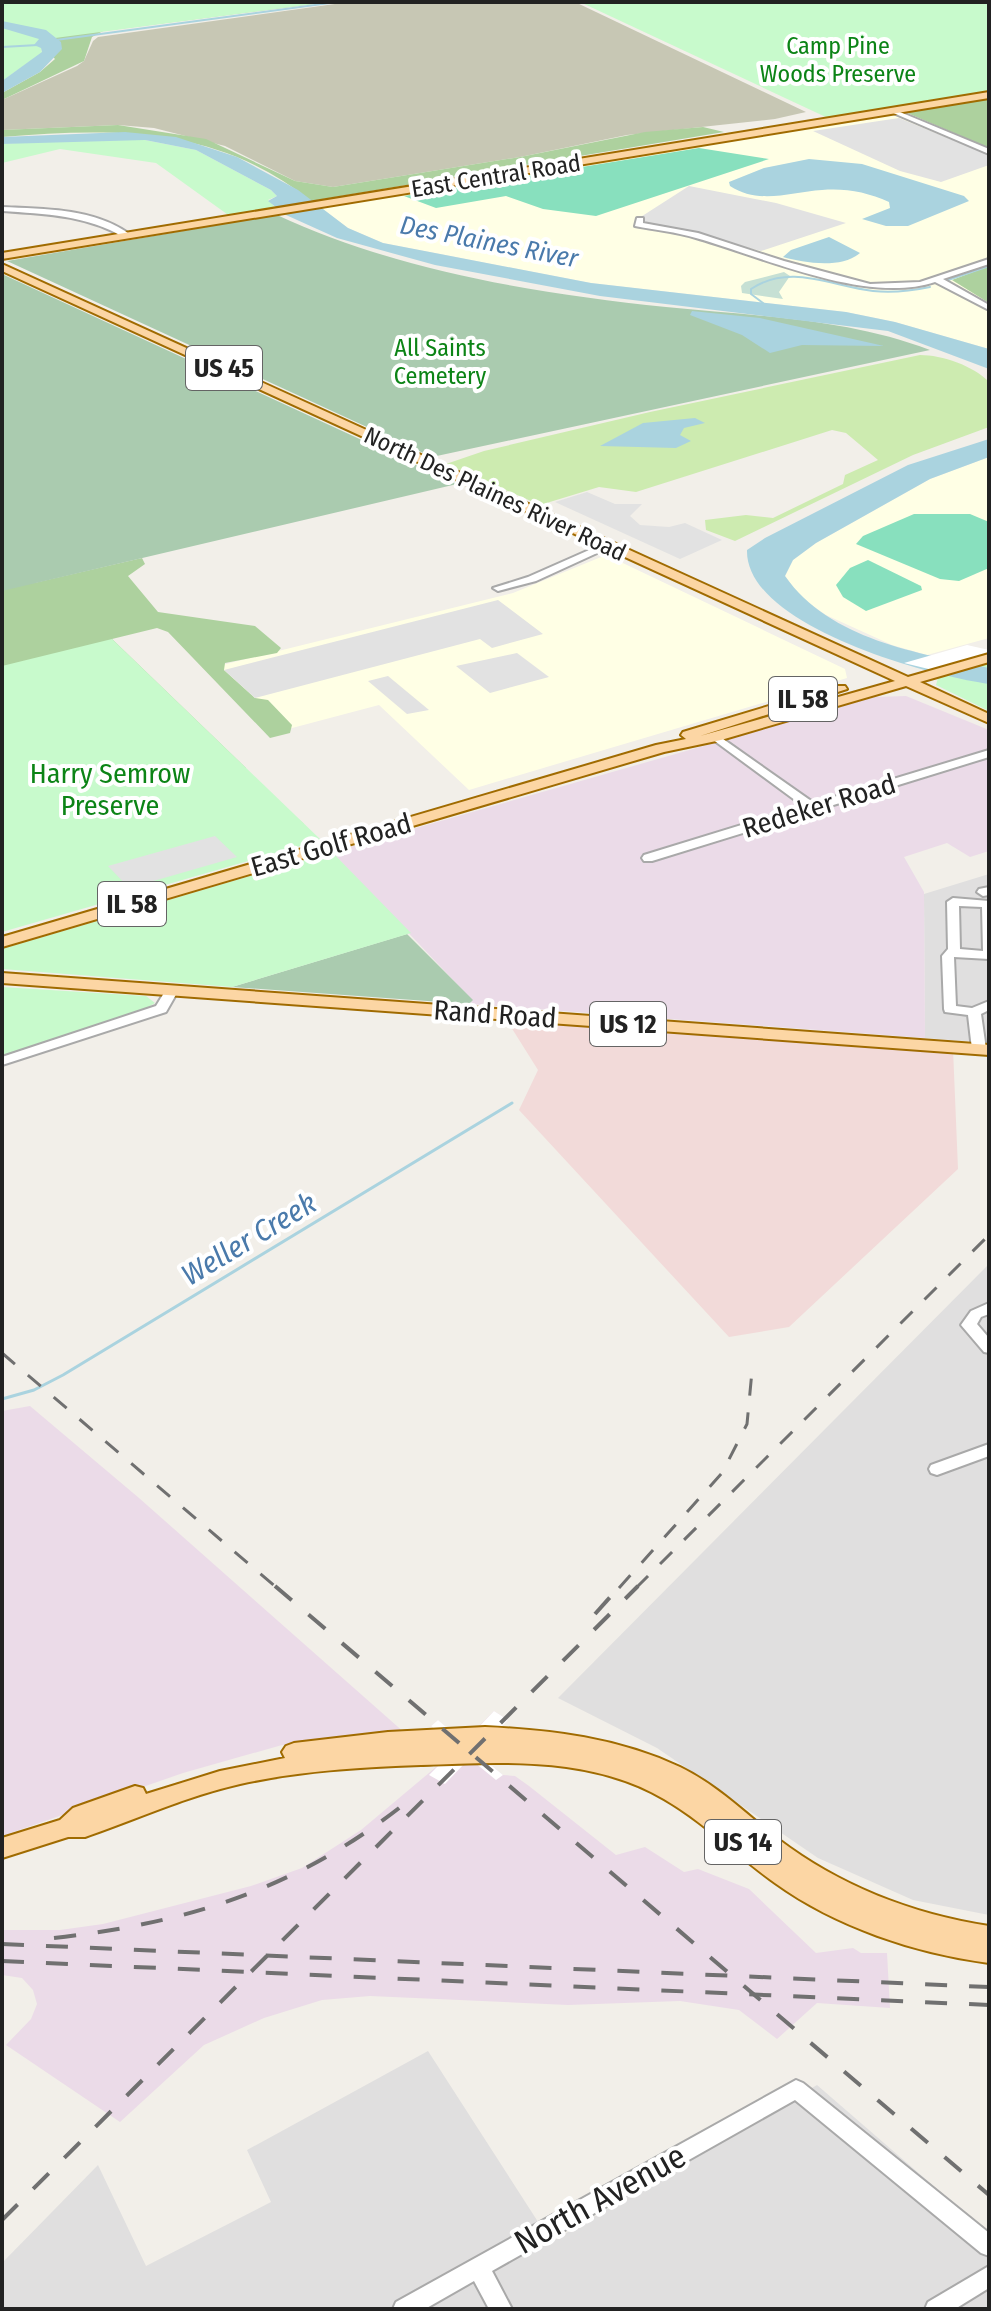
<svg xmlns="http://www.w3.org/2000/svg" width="991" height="2311" font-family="'Fira Sans Condensed',sans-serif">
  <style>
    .residential { fill: #e0dfdf }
    .commercial { fill: #f2dad9 }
    .industrial { fill: #ebdbe8 }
    .education { fill: #ffffe5 }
    .construction { fill: #c7c7b4 }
    .grass { fill: #cdebb0 }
    .forest { fill: #add19e }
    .wetland { fill: #c6e0d4 }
    .cemetery { fill: #aacbaf }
    .park { fill: #c8facc }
    .pitch { fill: #88e0be }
    .parking { fill: #e2e2e2 }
    .water { fill: #aad3df }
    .pier { fill: #fff }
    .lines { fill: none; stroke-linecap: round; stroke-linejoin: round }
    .stream-far1 { stroke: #aad3df; stroke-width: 2 }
    .stream { stroke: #aad3df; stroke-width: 3 }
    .minor-casing { stroke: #a9a9a9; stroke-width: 4 }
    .major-casing { stroke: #a06b00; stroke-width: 4 }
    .minor { fill: #fff; fill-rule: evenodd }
    .major { fill: #fcd6a4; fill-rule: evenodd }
    .rail-far1 { stroke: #707070; stroke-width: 3; stroke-dasharray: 17 17; stroke-linecap: butt }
    .rail { stroke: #707070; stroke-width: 4; stroke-dasharray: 22 22; stroke-linecap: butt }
    .labels { text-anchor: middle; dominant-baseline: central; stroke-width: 8; stroke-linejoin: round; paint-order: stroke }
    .far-park-label { font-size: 24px; fill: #0c8416; stroke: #fff }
    .far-street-label { font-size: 24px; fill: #222; stroke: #fff }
    .far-water-label { font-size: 26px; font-style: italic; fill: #4a7aab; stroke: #fff }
    .shield { fill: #fff; stroke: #646464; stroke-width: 2 }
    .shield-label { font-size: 26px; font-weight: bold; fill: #222 }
    .park-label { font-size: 28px; fill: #0c8416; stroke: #fff }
    .street-label { font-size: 28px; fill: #222; stroke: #fff }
    .water-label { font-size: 30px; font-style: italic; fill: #4a7aab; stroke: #fff }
    .near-street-label { font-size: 34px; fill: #222; stroke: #fff }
  </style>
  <rect width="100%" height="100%" fill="#f2efe9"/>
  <!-- residential -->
  <g class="residential">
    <polygon points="989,874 989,1043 925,1038 924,894"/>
    <polygon points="989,1264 989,1915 913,1900 818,1858 657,1748 558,1698"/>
    <polygon points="428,2051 551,2242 817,2085 989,2234 989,2309 2,2309 2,2263 98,2165 146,2266 271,2202 247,2150"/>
  </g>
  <!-- commercial -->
  <polygon class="commercial" points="506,1019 953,1049 958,1169 789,1327 729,1337 519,1110 538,1070"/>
  <!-- industrial -->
  <g class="industrial">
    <polygon points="906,696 989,730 989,851 970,857 947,843 904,857 924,892 925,1038 469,1004 472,1000 332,852 875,697"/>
    <polygon points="30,1406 139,1498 406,1734 282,1745 183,1773 2,1836 2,1411"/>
    <polygon points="494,1711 508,1720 486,1743 486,1761 503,1775 515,1776 529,1786 616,1855 645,1847 684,1872 698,1869 749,1889 816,1953 853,1948 861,1953 887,1953 890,2008 817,2003 777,2039 739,2010 680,2001 568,2005 370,1996 322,2000 264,2018 204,2045 120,2122 6,2045 31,2019 37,2004 33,1990 22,1978 2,1975 2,1930 60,1930 103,1924 251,1886 302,1868 361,1830 448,1757 448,1741 431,1726 438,1720 452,1733 473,1732"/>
  </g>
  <!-- education -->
  <g class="education">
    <polygon points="908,111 989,120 989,349 895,322 846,312 591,283 383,243 348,228 320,207"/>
    <polygon points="989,457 989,638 927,655 892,645 826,615 800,597 785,576 793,560 816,543 930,479"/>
    <polygon points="606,555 845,669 847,678 469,790 379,705 277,732 214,667 513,593"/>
  </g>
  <!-- construction -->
  <polygon class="construction" points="349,2 575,2 806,112 775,119 627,135 520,157 333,187 295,181 225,146 154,128 118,125 2,130 2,100 77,66 84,61 93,41 98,37"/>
  <!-- grass -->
  <path class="grass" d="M920,355c22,0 54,11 69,27v45l-76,28 -178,86 -29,-11 -1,-10 41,-5 27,3 70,-34 2,-9 33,-15 -32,-27 -14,-3 -196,62 -37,-5 -59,18 -94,-41 38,-13 166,-39z"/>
  <!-- forest -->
  <g class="forest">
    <polygon points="2,2 329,2 103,31 92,37 84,61 2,100 2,93 40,72 55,59"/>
    <polygon points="989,96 989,148 905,112 908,111"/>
    <path d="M118,125l88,14 89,42 38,6 187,-30 125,-25 58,-5 21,5 -413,69c-94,-75 -195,-73 -309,-64v-7z"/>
    <polygon points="989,266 989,303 952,280"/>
    <polygon points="142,558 145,564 128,576 158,612 255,626 281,648 277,653 225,663 224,670 255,698 268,700 292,725 290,733 270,738 168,632 157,628 112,639 246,768 245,772 304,824 2,757 2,575 34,583"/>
  </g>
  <!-- wetland -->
  <polygon class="wetland" points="784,272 790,276 779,292 783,299 742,293 741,286 745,282"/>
  <!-- cemetery -->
  <g class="cemetery">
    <path d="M277,215c121,56 257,78 389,92 88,9 181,11 264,43l-498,107 -425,-196z"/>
    <polygon points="2,274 457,484 2,591"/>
    <polygon points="407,934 473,1000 469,1004 232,987"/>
  </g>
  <!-- park -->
  <g class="park">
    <polygon points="2,2 329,2 40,40 42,53 2,81"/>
    <polygon points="580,2 989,2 989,93 830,119"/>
    <polygon points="59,140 145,140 196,150 271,190 277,196 268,200 276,208 231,217 156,163 60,149 2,163 2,144"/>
    <polygon points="112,639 321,840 2,932 2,666"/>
    <polygon points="989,663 989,711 936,685 938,678"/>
    <polygon points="332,852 411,933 232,987 2,969 2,949"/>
    <polygon points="2,987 146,996 155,1003 140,1012 2,1056"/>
  </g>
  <!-- pitch -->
  <g class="pitch">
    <polygon points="699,148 769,159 596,216 543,209 506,196 436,208 404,196"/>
    <polygon points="914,514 970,514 989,522 989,568 959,581 940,579 856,544 863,536"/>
    <polygon points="868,560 921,586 922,590 866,611 843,597 836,585 850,568"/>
  </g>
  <!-- parking -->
  <g class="parking">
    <polygon points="899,118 989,155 989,165 941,182 900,171 813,131"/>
    <polygon points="689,186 776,203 846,223 761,251 636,220"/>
    <polygon points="587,492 615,504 642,504 630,516 640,525 669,527 685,523 722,540 680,559 555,502"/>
    <polygon points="498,600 543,634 492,648 480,639 255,698 224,670"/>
    <polygon points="517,653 549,677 490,693 456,666"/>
    <polygon points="388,676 429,710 407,714 368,681"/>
    <polygon points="215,836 237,857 129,888 108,866"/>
  </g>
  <!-- water -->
  <g class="water">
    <polygon points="2,21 46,30 61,42 62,49 40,72 2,93 2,81 42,52 41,48 34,45 39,39 2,28"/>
    <polygon points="125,132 176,137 237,157 298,190 348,228 383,243 591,283 846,312 895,322 989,349 989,369 888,331 600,296 435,265 337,238 286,215 268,201 277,196 271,190 196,150 145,140 2,144 2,137"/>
    <path d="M809,159l53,5 102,32 5,5 -61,25h-22l-24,-7 28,-11 -1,-6c-22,-10 -44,-14 -67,-12 -31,2 -63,15 -92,-4l-1,-4 35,-14z"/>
    <path d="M829,237l31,16c-18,16 -56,10 -77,4l8,-7z"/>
    <polygon points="692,311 760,318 884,346 802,345 770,353 742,335 690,315"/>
    <polygon points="695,418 705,423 684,428 680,435 691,441 676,448 600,446 643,423"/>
    <path d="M989,439v18l-59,22 -114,64 -23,17 -8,16c45,64 133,77 204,92v16c-59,-8 -244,-58 -242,-134l18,-12 143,-73z"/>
  </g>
  <!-- pier -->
  <g class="pier">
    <polygon points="967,645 989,650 989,663 949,674 904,663"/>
    <polygon points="494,1711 508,1720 486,1743 486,1761 503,1775 496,1780 474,1762 465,1763 445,1784 429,1775 448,1756 448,1741 431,1726 438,1720 453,1733 474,1732"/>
  </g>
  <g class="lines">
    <!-- stream-far1 -->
    <g class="stream-far1">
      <polyline points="56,40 337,2"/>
      <polyline points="2,47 38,45"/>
      <polyline points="948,280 989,266"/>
      <path d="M763,303l-12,-9v-5c39,-26 80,-3 122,2 19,2 38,0 57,-4"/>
    </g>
    <!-- stream -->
    <polyline class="stream" points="2,1399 34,1390 63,1375 512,1103"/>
    <defs>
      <g id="minor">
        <polygon points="891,110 895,110 989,149 989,154 891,112"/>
        <path d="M2,207c43,2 94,1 130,29l-7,2c-38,-23 -80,-24 -123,-27z"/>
        <path d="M637,218h6v5l55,10 86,28 86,23 50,-2 69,-23v5l-46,15 46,26v5l-54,-28c-68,23 -172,-25 -239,-44 -20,-6 -41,-8 -61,-12z"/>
        <polygon points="605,543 608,544 608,548 536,581 498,591 493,588 528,577"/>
        <polygon points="716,734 814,803 989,750 989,757 652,861 644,861 642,858 644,855 803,806 712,739 710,737"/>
        <polygon points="989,887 989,895 983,896 977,892 979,889"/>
        <path d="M953,898l36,3v58l-35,-2 2,49 16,2 17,-7v9l-8,4 5,35 -7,4 -7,-4 -4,-34 -23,-3 -1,-3 -2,-53 6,-7 -1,-47zM959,906l23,1 1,44 -23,-2z"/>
        <polygon points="172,987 178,991 166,1012 2,1065 2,1057 156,1006 167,988"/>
        <polygon points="989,1303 989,1314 981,1317 977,1324 989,1338 989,1353 984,1352 961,1325 971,1311"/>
        <polygon points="989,1444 989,1456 937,1475 931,1473 929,1469 931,1465"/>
        <polygon points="796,2080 803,2083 989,2233 989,2256 981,2253 795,2100 492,2271 512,2309 489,2309 474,2281 425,2309 393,2309 396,2302"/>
        <polygon points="989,2266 989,2288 955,2309 925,2309 928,2302"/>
      </g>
      <g id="major">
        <polygon points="989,92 989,98 2,259 2,253"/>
        <polygon points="2,264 908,677 989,654 989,662 920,682 989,714 989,723 906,686 721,740 664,752 2,947 2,937 656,745 686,739 681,735 683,732 835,686 845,686 847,689 700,736 895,681 2,271"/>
        <polygon points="2,973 989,1045 989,1055 2,983"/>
        <path d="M485,1727c67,3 133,11 195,40 37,18 66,47 98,72 62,47 134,75 211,87v37c-74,-10 -153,-36 -214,-80 -38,-27 -71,-61 -111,-84 -73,-43 -162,-37 -243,-34 -61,2 -122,6 -181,19 -53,12 -103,35 -155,53h-17l-66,21v-20l58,-18 13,-12 62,-22 8,2 3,6 74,-23 65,-13 -3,-6 4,-6 8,-3 94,-11z"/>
      </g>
    </defs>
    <!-- minor casing -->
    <use href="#minor" class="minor-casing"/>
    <!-- major casing -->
    <use href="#major" class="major-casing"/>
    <!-- minor -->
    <use href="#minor" class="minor"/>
    <!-- major -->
    <use href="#major" class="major"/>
    <!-- rail-far1 -->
    <g class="rail-far1">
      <polyline points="2,1353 277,1588"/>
      <polyline points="619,1588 722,1473 747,1424 752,1371"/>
      <polyline points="636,1588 989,1235"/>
    </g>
    <!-- rail -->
    <g class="rail">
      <polyline points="275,1586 989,2195"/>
      <polyline points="595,1614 620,1586"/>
      <path d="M54,1938c134,-15 242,-49 349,-133"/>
      <polyline points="2,1944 989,1987"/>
      <polyline points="2,1961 989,2005"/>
      <polyline points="2,2220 638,1586"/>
    </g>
  </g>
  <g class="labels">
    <!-- far-park labels -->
    <g class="far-park-label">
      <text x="838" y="46">Camp Pine<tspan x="838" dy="28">Woods Preserve</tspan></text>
      <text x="440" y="348">All Saints<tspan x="440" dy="28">Cemetery</tspan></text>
    </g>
    <!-- far-street labels -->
    <g class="far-street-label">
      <text transform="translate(496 176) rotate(-9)">East Central Road</text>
      <text transform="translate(495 494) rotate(25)">North Des Plaines River Road</text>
    </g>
    <!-- far-water labels -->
    <g class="far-water-label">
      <text transform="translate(489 242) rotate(11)">Des Plaines River</text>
    </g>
    <!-- shield labels -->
    <g class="shield">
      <rect x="186" y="346" width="76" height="44" rx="6"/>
      <rect x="769" y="677" width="68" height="44" rx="6"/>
      <rect x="98" y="882" width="68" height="44" rx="6"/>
      <rect x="590" y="1002" width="76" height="44" rx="6"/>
      <rect x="705" y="1820" width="76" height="44" rx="6"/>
    </g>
    <g class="shield-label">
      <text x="224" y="368">US 45</text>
      <text x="803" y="699">IL 58</text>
      <text x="132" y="904">IL 58</text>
      <text x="628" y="1024">US 12</text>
      <text x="743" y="1842">US 14</text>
    </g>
    <!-- park labels -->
    <g class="park-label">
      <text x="110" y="773">Harry Semrow<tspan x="110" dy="32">Preserve</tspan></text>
    </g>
    <!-- street labels -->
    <g class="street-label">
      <text transform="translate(819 806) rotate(-17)">Redeker Road</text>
      <text transform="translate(331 845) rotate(-16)">East Golf Road</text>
      <text transform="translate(495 1014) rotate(4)">Rand Road</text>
    </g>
    <!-- water labels -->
    <g class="water-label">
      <text transform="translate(249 1239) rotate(-31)">Weller Creek</text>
    </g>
    <!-- near-street labels -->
    <g class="near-street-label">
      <text transform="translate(600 2199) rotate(-29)">North Avenue</text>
    </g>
  </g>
  <!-- border -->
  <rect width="991" height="2311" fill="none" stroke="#222222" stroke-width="8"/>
</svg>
